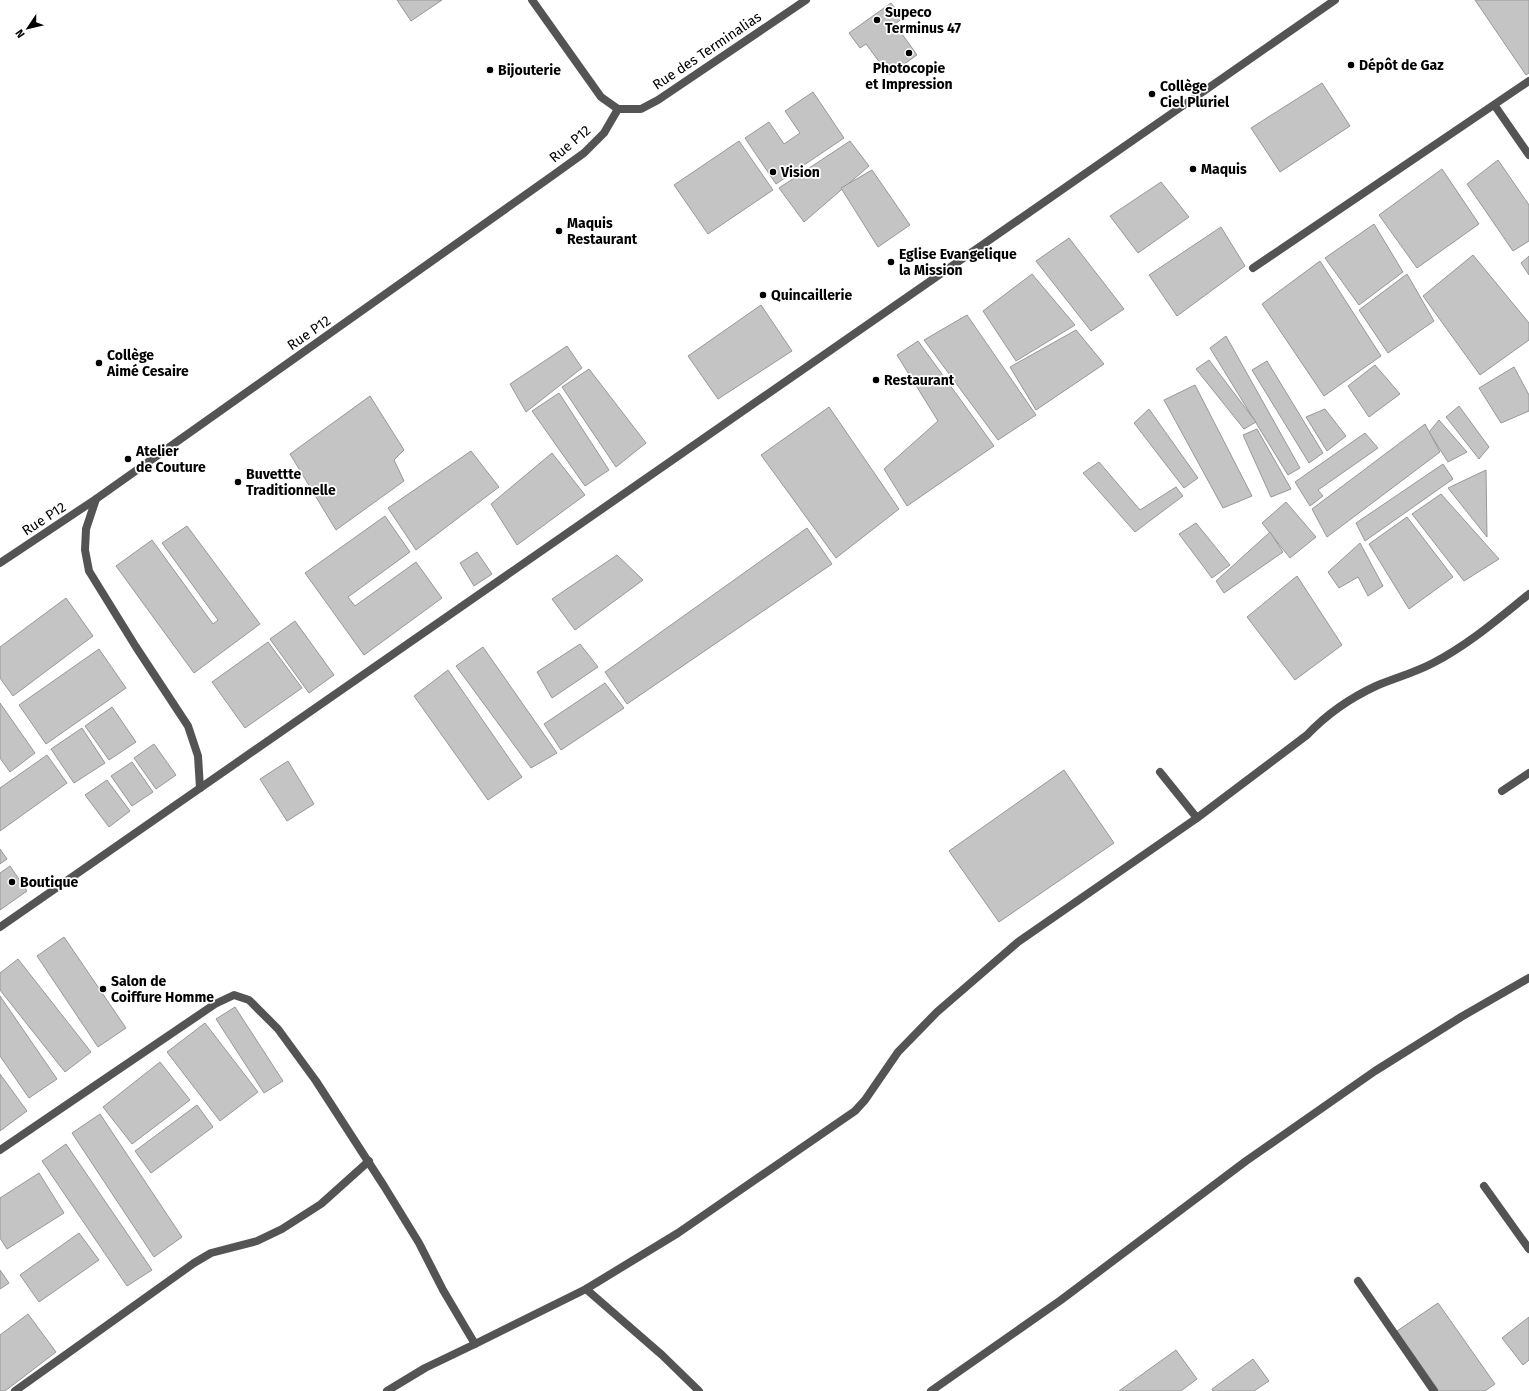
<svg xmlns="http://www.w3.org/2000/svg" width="1529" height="1391" font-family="'Fira Sans',sans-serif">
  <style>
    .building { fill: #c4c4c4; stroke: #989898 }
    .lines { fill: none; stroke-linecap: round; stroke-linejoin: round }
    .service { stroke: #545454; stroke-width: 8 }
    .minor { stroke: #545454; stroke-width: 8 }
    .tertiary { stroke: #545454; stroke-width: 8 }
    .poi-dot { fill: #000; stroke: #fff; stroke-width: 1.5 }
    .labels { text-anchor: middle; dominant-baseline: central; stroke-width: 3.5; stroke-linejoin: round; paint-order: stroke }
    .poi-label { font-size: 14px; font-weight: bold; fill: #000; stroke: #fff; text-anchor: start }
    .street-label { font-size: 14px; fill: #000; stroke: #fff }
  </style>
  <rect width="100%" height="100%" fill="#fff"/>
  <!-- building -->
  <g class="building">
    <polygon points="397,0 442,0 411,21"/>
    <polygon points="1475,0 1529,0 1529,73 1526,75"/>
    <polygon points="891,3 903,18 895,24 917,55 889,75 866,44 860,48 849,33"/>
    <polygon points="1322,83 1350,126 1280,172 1251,128"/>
    <polygon points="813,92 844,138 776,184 745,138 769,122 784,144 800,133 785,111"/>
    <polygon points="739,141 773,190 708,234 674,185"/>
    <polygon points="850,141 869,166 804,222 779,188"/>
    <polygon points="1498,160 1529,205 1529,241 1513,251 1467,184"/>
    <polygon points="1442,169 1479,224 1417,268 1379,215"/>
    <polygon points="872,170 910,225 878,247 841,188"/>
    <polygon points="1161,182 1189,217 1138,253 1110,216"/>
    <polygon points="1374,224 1403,272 1359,305 1325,258"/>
    <polygon points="1221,227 1245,266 1177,316 1149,275"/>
    <polygon points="1069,238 1124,309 1091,331 1036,261"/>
    <polygon points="1473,255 1529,323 1529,340 1480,375 1423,296"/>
    <polygon points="1529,256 1529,275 1521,263"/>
    <polygon points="1320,261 1381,356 1324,396 1262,304"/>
    <polygon points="1032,274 1075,325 1016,361 983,311"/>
    <polygon points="1407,274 1434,321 1388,353 1359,310"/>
    <polygon points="761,305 792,351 718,399 688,356"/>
    <polygon points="967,315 1036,415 998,440 924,340"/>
    <polygon points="1076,330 1104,364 1036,410 1010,367"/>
    <polygon points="1226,336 1300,468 1288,475 1210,348"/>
    <polygon points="918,341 994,446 907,506 884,469 938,421 897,355"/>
    <polygon points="567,346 582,368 526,412 510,384"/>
    <polygon points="1209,360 1256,422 1244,429 1196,369"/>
    <polygon points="1267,361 1323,453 1309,463 1252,370"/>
    <polygon points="1375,365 1400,394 1369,417 1348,386"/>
    <polygon points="1514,367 1529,395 1529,411 1501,423 1479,388"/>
    <polygon points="589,369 646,443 616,467 562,387"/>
    <polygon points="1195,385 1252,496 1223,508 1164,400"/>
    <polygon points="559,393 609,470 585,486 532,411"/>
    <polygon points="370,396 404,450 394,460 404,481 336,530 290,454"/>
    <polygon points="1459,406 1489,447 1479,459 1446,417"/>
    <polygon points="829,407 899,509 836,558 761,455"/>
    <polygon points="1149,409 1198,478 1184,488 1134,423"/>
    <polygon points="1325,409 1346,436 1327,451 1306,417"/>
    <polygon points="1439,420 1467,452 1448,462 1429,432"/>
    <polygon points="1425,424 1440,452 1327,537 1312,509"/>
    <polygon points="1257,429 1291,489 1271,497 1243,435"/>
    <polygon points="1365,433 1378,448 1318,490 1323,496 1310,506 1295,482"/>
    <polygon points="471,451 499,487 416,550 388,508"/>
    <polygon points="552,453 585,495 517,545 491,504"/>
    <polygon points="1099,462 1140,510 1176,487 1183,496 1135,532 1083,473"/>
    <polygon points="1443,464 1453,479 1365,541 1356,523"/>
    <polygon points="1486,470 1487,537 1448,488"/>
    <polygon points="1441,494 1499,559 1464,581 1412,514"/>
    <polygon points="1286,502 1316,537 1290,558 1262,523"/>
    <polygon points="385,516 410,552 348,597 355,606 416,562 442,598 364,655 305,573"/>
    <polygon points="1407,517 1453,577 1409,609 1369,544"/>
    <polygon points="1196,523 1230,565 1212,578 1179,534"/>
    <polygon points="187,526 260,624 194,673 116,566 152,540 213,624 218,620 162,543"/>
    <polygon points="807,528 832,564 627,704 605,672"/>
    <polygon points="1270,532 1283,552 1224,593 1216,581"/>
    <polygon points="1360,543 1383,586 1368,596 1358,577 1339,588 1328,572"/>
    <polygon points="477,552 492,574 474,586 460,563"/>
    <polygon points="617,555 643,580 575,630 552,599"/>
    <polygon points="1297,576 1342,645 1295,680 1247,617"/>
    <polygon points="66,598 93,636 13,696 0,678 0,647"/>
    <polygon points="295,621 334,675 309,693 270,639"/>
    <polygon points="268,642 302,688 245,728 212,682"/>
    <polygon points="580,644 598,667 552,698 537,672"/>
    <polygon points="483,647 557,753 531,768 456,666"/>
    <polygon points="99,649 126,688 46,744 19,705"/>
    <polygon points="448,670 522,777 488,800 414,696"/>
    <polygon points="605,683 624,708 561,750 544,724"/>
    <polygon points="0,703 35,753 10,772 0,758"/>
    <polygon points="112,707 136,742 109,760 85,726"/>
    <polygon points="82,728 105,763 74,783 51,749"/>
    <polygon points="154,744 176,775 156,789 134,758"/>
    <polygon points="47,755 67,783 0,831 0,788"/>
    <polygon points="288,761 314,804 287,821 260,779"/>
    <polygon points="132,762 153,792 132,806 111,776"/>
    <polygon points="1064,770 1114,843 999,922 949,851"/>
    <polygon points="107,780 130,811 109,827 85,795"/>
    <polygon points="0,849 7,859 0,864"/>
    <polygon points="10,866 27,891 0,910 0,873"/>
    <polygon points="64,937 126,1028 98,1047 37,956"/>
    <polygon points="18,959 91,1052 65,1072 0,990 0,973"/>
    <polygon points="0,996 57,1079 29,1098 0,1056"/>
    <polygon points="235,1007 283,1081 264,1093 216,1019"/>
    <polygon points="205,1023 258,1092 220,1121 167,1052"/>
    <polygon points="160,1062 190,1100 132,1144 103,1107"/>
    <polygon points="0,1074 27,1111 0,1131"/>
    <polygon points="197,1105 213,1127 151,1173 135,1151"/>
    <polygon points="100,1114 182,1237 154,1257 72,1133"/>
    <polygon points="66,1144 152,1270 127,1286 42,1161"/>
    <polygon points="39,1173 64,1213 7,1249 0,1238 0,1198"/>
    <polygon points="79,1233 99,1260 39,1302 20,1275"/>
    <polygon points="0,1270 9,1283 0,1289"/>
    <polygon points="1438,1303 1495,1384 1485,1391 1439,1391 1397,1331"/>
    <polygon points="28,1314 56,1352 5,1391 0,1391 0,1335"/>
    <polygon points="1529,1317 1529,1360 1523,1365 1502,1338"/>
    <polygon points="1176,1350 1197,1379 1181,1391 1119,1391"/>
    <polygon points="1253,1359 1269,1381 1254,1391 1213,1391 1212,1389"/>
  </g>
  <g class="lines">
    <!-- service -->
    <g class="service">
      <polyline points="1160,772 1197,818"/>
      <polyline points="1502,791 1529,773"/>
      <polyline points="15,1391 194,1263 211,1253 257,1241 282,1229 321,1204 369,1161"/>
      <polyline points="387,1391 425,1368 475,1344"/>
    </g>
    <!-- minor -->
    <g class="minor">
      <polyline points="1495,106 1529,155"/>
      <polyline points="1253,268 1529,81"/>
      <polyline points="96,499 86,529 85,550 89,571 136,647 188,726 198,756 200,788"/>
      <polyline points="0,563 96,499 552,176 584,153 604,133 618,109"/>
      <polyline points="0,927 1335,0"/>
      <path d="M0,1150l215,-146 19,-9 15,5 29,29 38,52 68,105 35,57 24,47 32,54 111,-55 92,-56 177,-122 10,-11 33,-48 39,-40 81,-70 179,-124 110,-83c20,-21 43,-37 69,-49 19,-8 38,-13 57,-23 35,-18 65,-44 96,-69"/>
      <polyline points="1484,1186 1529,1249"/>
      <polyline points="1358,1281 1434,1391"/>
      <polyline points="586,1289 662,1355 699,1391"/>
      <polyline points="931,1391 1061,1300 1246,1161 1375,1071 1461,1017 1529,978"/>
    </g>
    <!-- tertiary -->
    <polyline class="tertiary" points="532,0 601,97 618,109 641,109 658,100 806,0"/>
  </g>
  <!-- markers -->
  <g class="poi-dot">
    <circle cx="877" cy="20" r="4"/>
    <circle cx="909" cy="53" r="4"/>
    <circle cx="1351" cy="65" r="4"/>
    <circle cx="490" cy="70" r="4"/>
    <circle cx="1152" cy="94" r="4"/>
    <circle cx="1193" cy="169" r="4"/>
    <circle cx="773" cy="172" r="4"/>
    <circle cx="559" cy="231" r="4"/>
    <circle cx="891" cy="262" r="4"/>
    <circle cx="763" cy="295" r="4"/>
    <circle cx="99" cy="363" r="4"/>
    <circle cx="876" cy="380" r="4"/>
    <circle cx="128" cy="459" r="4"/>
    <circle cx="238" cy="482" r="4"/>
    <circle cx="12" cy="882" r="4"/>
    <circle cx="103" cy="989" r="4"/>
  </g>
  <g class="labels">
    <!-- poi labels -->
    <g class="poi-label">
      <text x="885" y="12">Supeco<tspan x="885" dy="16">Terminus 47</tspan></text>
      <text x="1359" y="65">Dépôt de Gaz</text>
      <text x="909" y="68" text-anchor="middle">Photocopie<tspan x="909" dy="16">et Impression</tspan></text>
      <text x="498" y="70">Bijouterie</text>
      <text x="1160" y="86">Collège<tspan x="1160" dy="16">Ciel Pluriel</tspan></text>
      <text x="1201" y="169">Maquis</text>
      <text x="781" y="172">Vision</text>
      <text x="567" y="223">Maquis<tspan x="567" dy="16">Restaurant</tspan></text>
      <text x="899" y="254">Eglise Evangelique<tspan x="899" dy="16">la Mission</tspan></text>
      <text x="771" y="295">Quincaillerie</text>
      <text x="107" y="355">Collège<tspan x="107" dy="16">Aimé Cesaire</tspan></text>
      <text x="884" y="380">Restaurant</text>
      <text x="136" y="451">Atelier<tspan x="136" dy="16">de Couture</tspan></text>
      <text x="246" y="474">Buvettte<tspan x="246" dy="16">Traditionnelle</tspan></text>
      <text x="20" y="882">Boutique</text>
      <text x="111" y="981">Salon de<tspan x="111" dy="16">Coiffure Homme</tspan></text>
    </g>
    <!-- street labels -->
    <g class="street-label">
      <text transform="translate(707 51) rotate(-34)">Rue des Terminalias</text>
      <text transform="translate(570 144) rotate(-40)">Rue P12</text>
      <text transform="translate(309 333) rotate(-35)">Rue P12</text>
      <text transform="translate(44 519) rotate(-33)">Rue P12</text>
    </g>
  </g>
  <!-- north arrow -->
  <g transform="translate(28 28) rotate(235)" stroke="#ffffff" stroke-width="3" paint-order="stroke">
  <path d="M0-3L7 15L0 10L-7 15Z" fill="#000000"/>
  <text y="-6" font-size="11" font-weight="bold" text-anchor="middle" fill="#000000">N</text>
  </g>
</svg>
